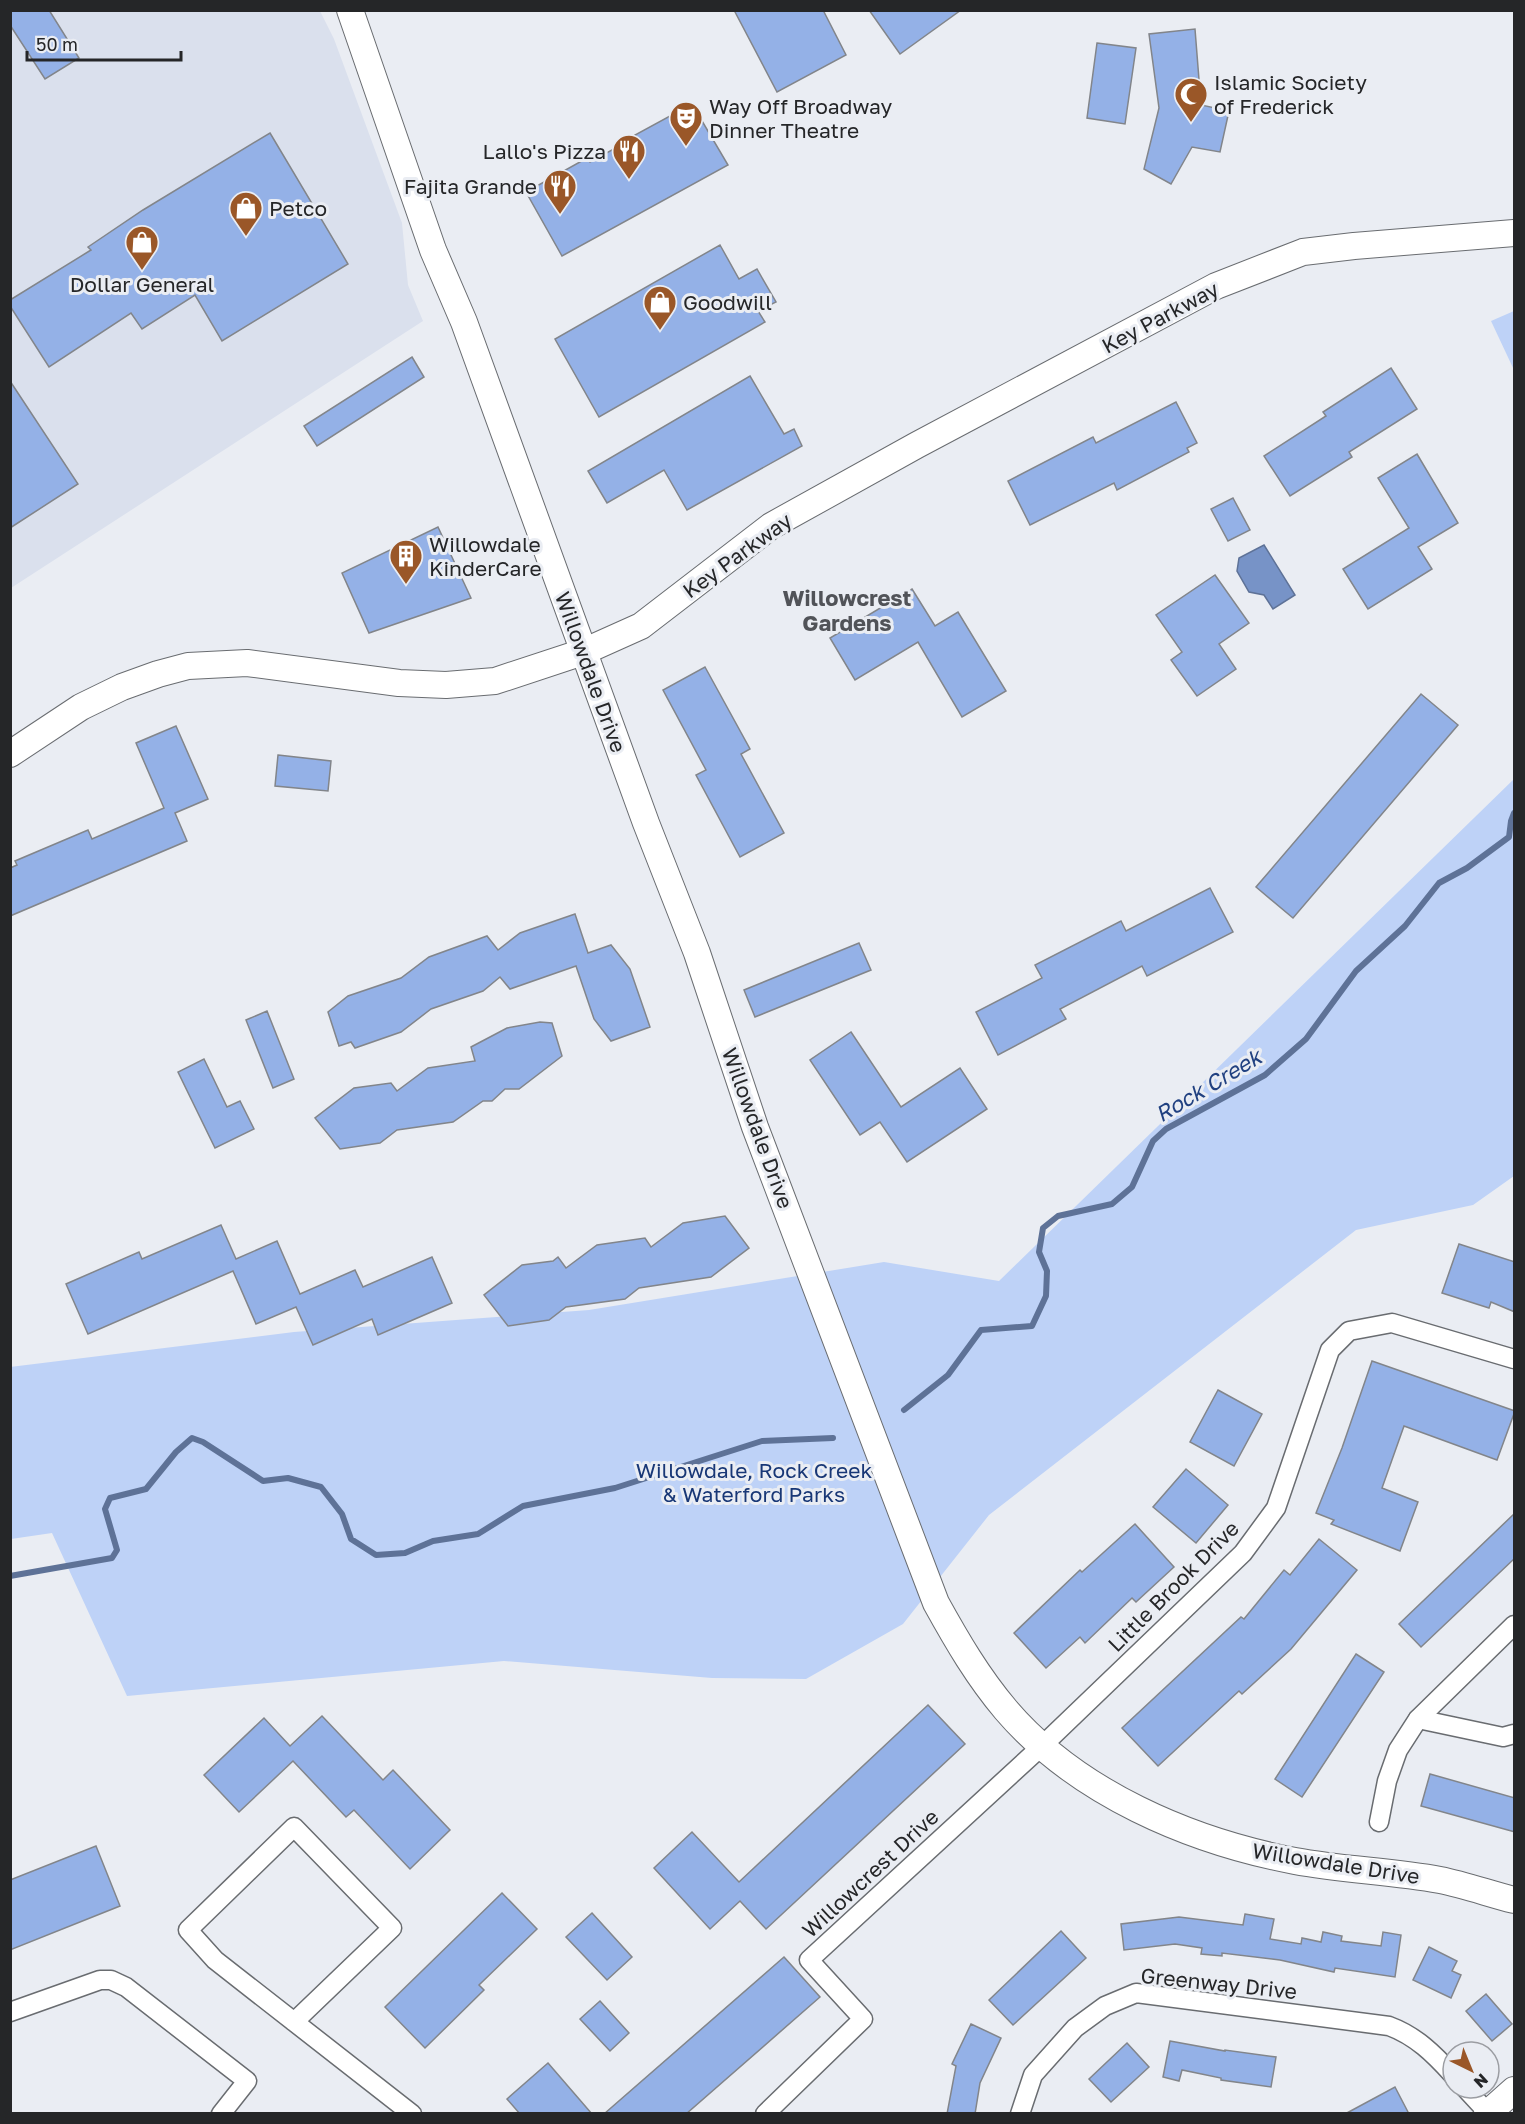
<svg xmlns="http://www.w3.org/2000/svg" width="1525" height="2124" font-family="'Golos Text',sans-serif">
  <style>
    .built { fill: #dae0ed }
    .green { fill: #bed2f7 }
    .water { fill: #7793c7; stroke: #5e7297; stroke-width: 1.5 }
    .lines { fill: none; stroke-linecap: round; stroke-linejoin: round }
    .stream { stroke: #5e7297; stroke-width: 6 }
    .building { fill: #94b1e7; stroke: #82858a; stroke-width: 1.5 }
    .street-casing { stroke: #696c70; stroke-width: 21 }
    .secondary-casing { stroke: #696c70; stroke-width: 28 }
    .street { stroke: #fff; stroke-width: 18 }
    .secondary { stroke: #fff; stroke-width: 26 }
    .labels { text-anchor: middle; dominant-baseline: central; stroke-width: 6; stroke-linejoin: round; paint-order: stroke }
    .poi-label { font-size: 21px; fill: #252628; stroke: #eaedf3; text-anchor: start }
    .street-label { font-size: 21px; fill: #252628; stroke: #eaedf3 }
    .park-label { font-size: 21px; fill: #183776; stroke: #eaedf3 }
    .neighbourhood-label { font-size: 22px; font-weight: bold; fill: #515358; stroke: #eaedf3 }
    .water-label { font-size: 22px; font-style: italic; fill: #214181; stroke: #eaedf3 }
  </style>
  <rect width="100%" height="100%" fill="#eaedf3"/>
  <!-- built -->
  <polygon class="built" points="124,10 125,12 128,10 320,11 334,39 402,223 408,285 423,321 11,588 11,11"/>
  <!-- green -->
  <g class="green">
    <polygon points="1514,311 1514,370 1491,321"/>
    <polygon points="1514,779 1514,1176 1473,1205 1356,1230 989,1515 903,1624 806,1679 712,1678 504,1661 127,1696 52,1533 11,1539 10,1367 294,1332 589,1310 884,1262 999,1281"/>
  </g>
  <!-- water -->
  <polygon class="water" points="1264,545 1295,595 1273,609 1264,595 1249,592 1237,571 1239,558"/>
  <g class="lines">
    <!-- stream -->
    <g class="stream">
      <polyline points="904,1410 948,1375 981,1330 1032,1326 1046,1296 1047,1271 1039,1252 1043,1228 1058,1216 1112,1204 1132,1187 1153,1141 1166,1129 1265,1075 1306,1039 1356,971 1405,926 1439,883 1467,868 1509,837 1511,821 1514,813"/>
      <polyline points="10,1576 112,1558 117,1550 105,1509 110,1498 146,1489 176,1452 192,1438 203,1442 263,1481 288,1478 321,1487 342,1514 351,1539 376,1555 405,1553 433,1541 478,1534 523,1506 615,1488 762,1441 833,1438"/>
    </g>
  </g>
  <!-- building -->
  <g class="building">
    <polygon points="10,10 49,10 79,58 45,79 10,25"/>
    <polygon points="734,10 823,10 846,55 777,92"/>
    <polygon points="869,10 961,10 900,54"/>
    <polygon points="1195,29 1201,105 1229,111 1220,152 1192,147 1171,184 1144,169 1159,108 1149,34"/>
    <polygon points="1097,43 1136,48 1125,124 1087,118"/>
    <polygon points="692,104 728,165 562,256 526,192 587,158 590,162 636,137 635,135"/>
    <polygon points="270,133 348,264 222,341 195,295 142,329 131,313 49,367 10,306 10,300 91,250 88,247 143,210"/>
    <polygon points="720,245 739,279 757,269 776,302 758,311 765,322 599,417 555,339"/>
    <polygon points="412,357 424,377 317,446 304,426"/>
    <polygon points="1391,368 1417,409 1349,452 1352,457 1290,496 1264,456 1326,416 1323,412"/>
    <polygon points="750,376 784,434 794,429 802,446 687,510 664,470 607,503 588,471"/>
    <polygon points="10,381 78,484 10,528"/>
    <polygon points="1176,402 1197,443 1187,448 1189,452 1117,490 1114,483 1030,525 1008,481 1093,437 1096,443"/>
    <polygon points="1417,454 1458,523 1418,547 1432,569 1368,609 1343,569 1409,528 1378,478"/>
    <polygon points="1233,498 1250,530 1228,541 1211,509"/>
    <polygon points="438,527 471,598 369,633 342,573"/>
    <polygon points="1215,575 1249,623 1219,644 1236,669 1197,696 1171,660 1182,652 1156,615"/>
    <polygon points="912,589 935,626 958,612 1006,691 962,717 918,642 855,680 830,638"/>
    <polygon points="705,667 750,749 741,754 784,833 740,857 696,775 706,770 663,690"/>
    <polygon points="1421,694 1458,725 1293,918 1256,887"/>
    <polygon points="176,726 208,799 175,813 187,841 10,916 10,868 17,865 15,861 88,830 92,839 164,808 136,743"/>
    <polygon points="278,755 331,761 328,791 275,786"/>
    <polygon points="1210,888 1233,932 1147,976 1142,966 1060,1009 1066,1019 998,1055 976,1012 1042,978 1035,965 1121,921 1126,931"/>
    <polygon points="575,914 588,953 611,945 630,969 650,1027 611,1041 594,1019 576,966 510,989 500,977 483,991 431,1009 401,1032 355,1048 351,1042 339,1046 328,1012 348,996 401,978 429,957 487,936 498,950 520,933"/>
    <polygon points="859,943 871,970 755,1017 744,990"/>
    <polygon points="267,1011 294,1079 273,1088 246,1020"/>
    <polygon points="540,1022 552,1023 562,1056 519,1089 505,1089 492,1101 483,1101 453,1122 397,1130 380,1143 340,1149 315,1118 354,1088 391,1083 397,1091 428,1068 475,1061 471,1047 507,1028"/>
    <polygon points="851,1032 901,1107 960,1068 987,1109 907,1162 880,1122 860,1135 810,1060"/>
    <polygon points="204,1059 227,1107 240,1101 254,1129 215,1148 178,1072"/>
    <polygon points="725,1216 749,1248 711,1277 639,1288 625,1299 566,1307 549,1320 508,1326 484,1295 522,1265 553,1261 558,1257 566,1268 597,1245 645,1238 651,1247 683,1223"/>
    <polygon points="221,1225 236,1259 277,1241 300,1294 355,1270 363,1287 432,1257 452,1303 378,1335 372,1319 313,1345 296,1307 256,1324 233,1271 88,1334 66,1284 139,1252 142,1259"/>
    <polygon points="1459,1244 1515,1262 1515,1312 1491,1302 1489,1308 1442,1293"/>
    <polygon points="1372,1361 1515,1411 1497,1460 1404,1426 1382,1488 1418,1502 1400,1551 1331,1524 1334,1520 1316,1513 1342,1448"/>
    <polygon points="1218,1390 1262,1414 1234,1466 1190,1442"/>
    <polygon points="1186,1469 1228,1505 1196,1543 1153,1507"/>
    <polygon points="1515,1513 1515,1558 1421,1647 1399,1624"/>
    <polygon points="1135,1524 1174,1567 1136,1602 1132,1598 1085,1643 1080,1637 1046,1668 1014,1633 1080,1570 1082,1572"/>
    <polygon points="1319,1539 1357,1570 1291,1649 1242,1694 1239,1691 1158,1766 1122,1728 1241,1617 1244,1619 1284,1570 1290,1575"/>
    <polygon points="1356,1654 1384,1672 1302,1797 1275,1779"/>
    <polygon points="928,1705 965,1744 766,1929 740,1901 710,1929 654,1868 692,1832 739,1882"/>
    <polygon points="322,1716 383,1780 393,1770 450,1830 410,1869 354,1810 346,1817 293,1761 239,1812 204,1775 264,1718 290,1746"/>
    <polygon points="1430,1774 1515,1798 1515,1832 1421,1806"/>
    <polygon points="96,1846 120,1906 10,1950 10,1880"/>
    <polygon points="502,1893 537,1929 479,1985 484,1990 425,2048 385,2007"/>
    <polygon points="592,1913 632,1957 607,1980 566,1937"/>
    <polygon points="1245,1914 1274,1919 1270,1939 1301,1944 1302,1938 1321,1942 1323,1932 1342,1936 1341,1941 1381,1946 1383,1932 1401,1935 1395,1977 1335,1968 1334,1972 1280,1960 1222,1953 1222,1956 1201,1954 1202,1948 1175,1944 1124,1950 1121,1924 1179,1917 1243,1925"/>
    <polygon points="1061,1931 1086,1958 1013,2025 989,2000"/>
    <polygon points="1429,1947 1457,1961 1452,1971 1461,1975 1451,1998 1413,1980"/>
    <polygon points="784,1957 820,1997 686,2114 604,2114"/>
    <polygon points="1486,1994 1512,2024 1492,2041 1466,2011"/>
    <polygon points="600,2001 629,2033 610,2051 580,2019"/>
    <polygon points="971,2024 1001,2038 980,2083 975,2114 947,2114 956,2066 952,2064"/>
    <polygon points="1170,2041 1225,2051 1225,2050 1276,2057 1271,2087 1221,2080 1221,2078 1182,2070 1179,2081 1163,2077"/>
    <polygon points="1127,2043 1149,2067 1111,2102 1089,2079"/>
    <polygon points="548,2063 592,2114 520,2114 507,2099"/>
    <polygon points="1395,2087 1409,2114 1345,2114"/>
  </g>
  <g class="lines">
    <defs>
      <g id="street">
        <polyline points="1418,1719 1503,1737 1514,1734"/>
        <polyline points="1379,1822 1387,1781 1398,1750 1418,1719 1514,1625"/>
        <polyline points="10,2012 100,1980 111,1980 126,1987 247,2081 221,2114"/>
        <polyline points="294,2022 392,1928 294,1827 188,1930 215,1960 412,2114"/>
        <polyline points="1465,2088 1489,2114"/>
        <polyline points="765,2114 863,2019 809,1960 1043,1745 1243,1553 1276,1508 1330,1350 1349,1331 1392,1323 1514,1359"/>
        <path d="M1020,2114l13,-39 42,-47 30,-22 31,-13 253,33c27,10 45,28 64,49"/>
      </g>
      <g id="secondary">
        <path d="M350,10l83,240 31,72 182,501 51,130 58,174 181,476c21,38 42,74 70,107 71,83 184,131 289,151 48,9 97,10 145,19 25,5 50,14 74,20"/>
        <polyline points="10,754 81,707 122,687 158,674 188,666 247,663 399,683 446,685 495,681 583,652 641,626 771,526 917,445 1216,286 1303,252 1354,246 1514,233"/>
        <polyline points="1487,2114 1514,2090"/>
      </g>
    </defs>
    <!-- street casing -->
    <use href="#street" class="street-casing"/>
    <!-- secondary casing -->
    <use href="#secondary" class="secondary-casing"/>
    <!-- street -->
    <use href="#street" class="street"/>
    <!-- secondary -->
    <use href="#secondary" class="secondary"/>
  </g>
  <!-- icons -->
  <defs>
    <symbol id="mosque-pin" viewBox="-11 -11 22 30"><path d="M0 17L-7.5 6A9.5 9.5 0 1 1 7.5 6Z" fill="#9a5728" stroke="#eaedf3"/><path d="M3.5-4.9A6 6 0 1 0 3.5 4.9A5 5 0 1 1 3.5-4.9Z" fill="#fff"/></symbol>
    <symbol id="theatre-pin" viewBox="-11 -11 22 30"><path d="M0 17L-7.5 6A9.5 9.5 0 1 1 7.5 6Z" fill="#9a5728" stroke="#eaedf3"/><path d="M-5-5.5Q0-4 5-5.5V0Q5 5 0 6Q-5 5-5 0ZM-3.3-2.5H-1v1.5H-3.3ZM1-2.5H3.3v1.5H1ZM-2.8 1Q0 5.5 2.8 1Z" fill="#fff"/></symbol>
    <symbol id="restaurant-pin" viewBox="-11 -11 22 30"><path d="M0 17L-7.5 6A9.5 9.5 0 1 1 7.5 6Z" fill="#9a5728" stroke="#eaedf3"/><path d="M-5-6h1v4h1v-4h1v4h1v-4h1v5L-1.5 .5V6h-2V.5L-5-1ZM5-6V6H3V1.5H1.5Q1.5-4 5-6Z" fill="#fff"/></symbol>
    <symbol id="shop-pin" viewBox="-11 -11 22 30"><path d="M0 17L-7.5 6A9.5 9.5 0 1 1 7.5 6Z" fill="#9a5728" stroke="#eaedf3"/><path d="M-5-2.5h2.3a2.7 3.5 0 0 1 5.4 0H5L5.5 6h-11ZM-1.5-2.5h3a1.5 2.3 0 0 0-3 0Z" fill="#fff"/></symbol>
    <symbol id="building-pin" viewBox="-11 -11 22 30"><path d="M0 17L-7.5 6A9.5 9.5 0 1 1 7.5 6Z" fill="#9a5728" stroke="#eaedf3"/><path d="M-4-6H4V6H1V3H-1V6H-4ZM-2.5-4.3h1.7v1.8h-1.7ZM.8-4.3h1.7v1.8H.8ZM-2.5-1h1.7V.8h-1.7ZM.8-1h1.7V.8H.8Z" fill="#fff"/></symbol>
  </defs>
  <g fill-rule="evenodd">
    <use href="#mosque-pin" x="1172" y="75" width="38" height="52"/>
    <use href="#theatre-pin" x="667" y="99" width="38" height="52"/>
    <use href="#restaurant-pin" x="610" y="132" width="38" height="52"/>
    <use href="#restaurant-pin" x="541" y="167" width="38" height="52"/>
    <use href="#shop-pin" x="227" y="189" width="38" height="52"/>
    <use href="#shop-pin" x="123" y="223" width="38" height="52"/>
    <use href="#shop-pin" x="641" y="283" width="38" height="52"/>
    <use href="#building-pin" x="387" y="537" width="38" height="52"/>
  </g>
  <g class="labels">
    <!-- poi labels -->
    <g class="poi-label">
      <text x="1214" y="82">Islamic Society<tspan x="1214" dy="24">of Frederick</tspan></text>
      <text x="709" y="106">Way Off Broadway<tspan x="709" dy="24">Dinner Theatre</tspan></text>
      <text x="606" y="151" text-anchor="end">Lallo's Pizza</text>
      <text x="537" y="186" text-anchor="end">Fajita Grande</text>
      <text x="269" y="208">Petco</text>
      <text x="142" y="284" text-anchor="middle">Dollar General</text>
      <text x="683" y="302">Goodwill</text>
      <text x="429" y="544">Willowdale<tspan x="429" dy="24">KinderCare</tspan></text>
    </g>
    <!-- street labels -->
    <g class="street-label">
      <text transform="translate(1160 317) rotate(-28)">Key Parkway</text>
      <text transform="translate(737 555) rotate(-36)">Key Parkway</text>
      <text transform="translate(591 672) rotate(70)">Willowdale Drive</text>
      <text transform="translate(758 1128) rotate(70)">Willowdale Drive</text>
      <text transform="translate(1173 1586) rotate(-45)">Little Brook Drive</text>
      <text transform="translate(1336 1863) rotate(9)">Willowdale Drive</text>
      <text transform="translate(870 1873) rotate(-43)">Willowcrest Drive</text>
      <text transform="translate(1219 1983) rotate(6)">Greenway Drive</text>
    </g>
    <!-- park labels -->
    <g class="park-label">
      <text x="754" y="1470">Willowdale, Rock Creek<tspan x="754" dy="24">&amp; Waterford Parks</tspan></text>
    </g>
    <!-- neighbourhood labels -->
    <g class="neighbourhood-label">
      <text x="847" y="597">Willowcrest<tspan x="847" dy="25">Gardens</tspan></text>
    </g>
    <!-- water labels -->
    <g class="water-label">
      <text transform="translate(1208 1085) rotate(-31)">Rock Creek</text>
    </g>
  </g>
  <!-- border -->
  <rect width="1525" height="2124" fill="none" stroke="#252628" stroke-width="24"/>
  <!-- north arrow -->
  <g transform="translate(1471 2070) rotate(137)"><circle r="28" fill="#eaedf3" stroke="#9b9da2" stroke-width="1.5"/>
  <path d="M0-4.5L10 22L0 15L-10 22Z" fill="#9a5728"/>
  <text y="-9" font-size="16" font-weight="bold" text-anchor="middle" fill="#252628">N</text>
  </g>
  <!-- scale -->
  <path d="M27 51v9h154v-9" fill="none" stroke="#252628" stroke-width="3"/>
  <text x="36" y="51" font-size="18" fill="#252628" stroke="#eaedf3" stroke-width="4.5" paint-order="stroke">50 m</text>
</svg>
